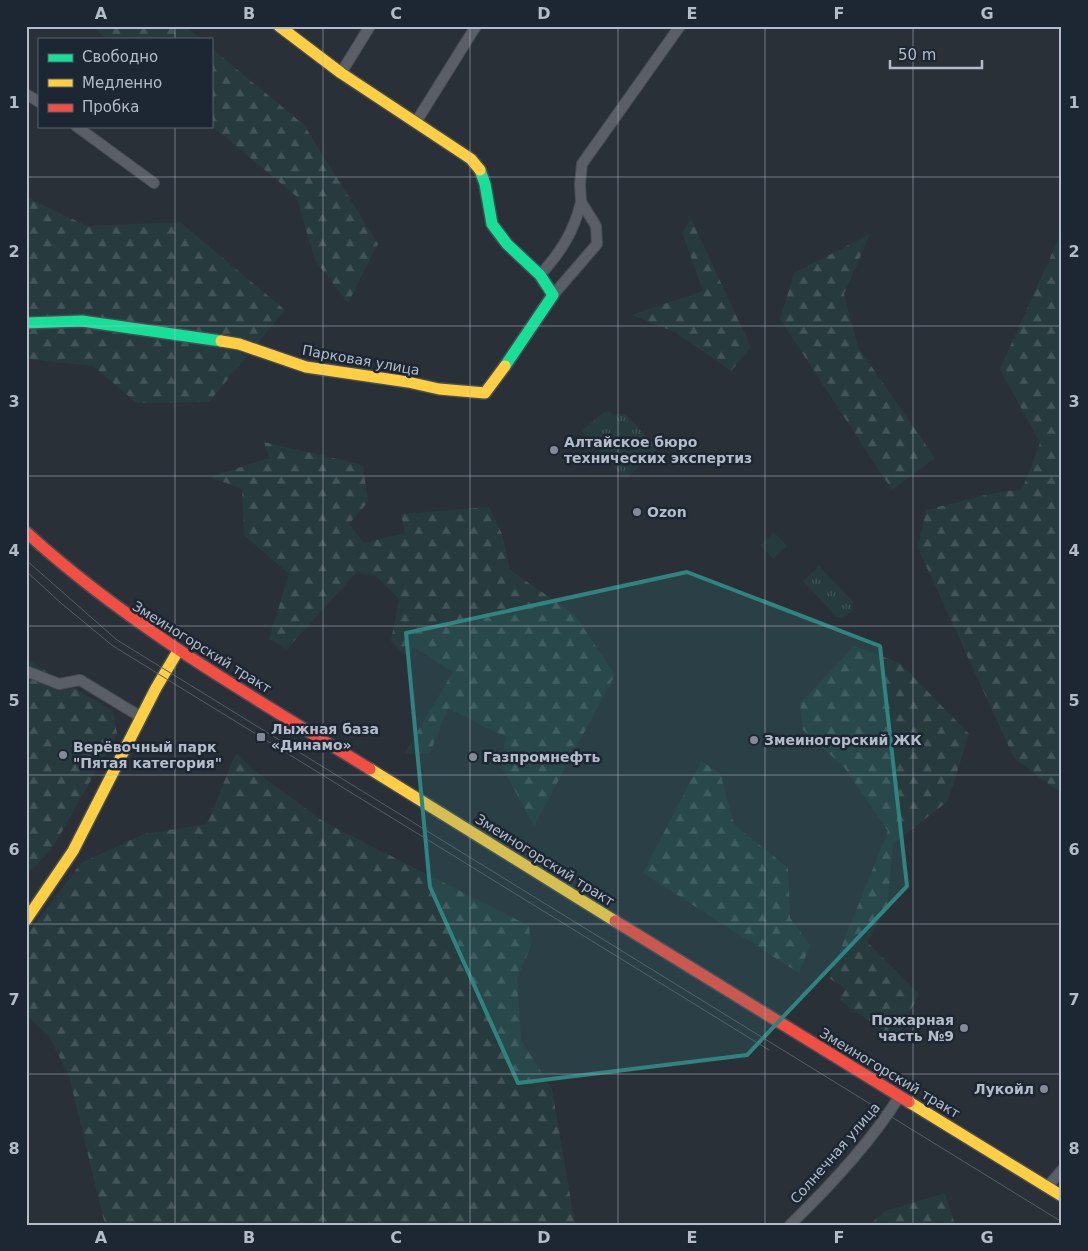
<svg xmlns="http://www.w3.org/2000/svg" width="1088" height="1251" font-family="'DejaVu Sans',sans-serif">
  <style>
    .grass { fill: url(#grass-tufts) }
    .forest { fill: url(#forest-firs) }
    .pitch { fill: #273a3e }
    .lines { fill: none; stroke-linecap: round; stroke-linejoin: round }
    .street-casing { stroke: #484c53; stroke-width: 12 }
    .fast-casing { stroke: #484c53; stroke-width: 14 }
    .slow-casing { stroke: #484c53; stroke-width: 14 }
    .jam-casing { stroke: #484c53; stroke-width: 14 }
    .street { stroke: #5a5e66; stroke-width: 10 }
    .fast { stroke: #16e098; stroke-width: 11 }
    .slow { stroke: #ffcf43; stroke-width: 11 }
    .jam { stroke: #f24e42; stroke-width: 11 }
    .tram { stroke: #595d64; stroke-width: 1 }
    .marked { fill: #308480; fill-opacity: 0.2; stroke: #308480; stroke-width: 4; stroke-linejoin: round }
    .grid { fill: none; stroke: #b4bcc9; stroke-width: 1; stroke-opacity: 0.55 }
    .poi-dot { fill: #848b96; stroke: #1d2633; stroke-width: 2 }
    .labels { text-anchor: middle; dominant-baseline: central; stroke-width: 5; stroke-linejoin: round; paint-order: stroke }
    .street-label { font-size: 14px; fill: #b4bcc9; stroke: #1d2633 }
    .poi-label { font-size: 14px; font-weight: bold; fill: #b4bcc9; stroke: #1d2633; text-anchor: start }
    .neatline { fill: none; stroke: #b4bcc9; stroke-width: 2 }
    .grid-label { font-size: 16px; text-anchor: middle; font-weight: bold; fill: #b4bcc9 }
  </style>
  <defs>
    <pattern id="grass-tufts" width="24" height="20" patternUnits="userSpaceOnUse" patternTransform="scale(1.25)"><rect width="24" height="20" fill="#273a3e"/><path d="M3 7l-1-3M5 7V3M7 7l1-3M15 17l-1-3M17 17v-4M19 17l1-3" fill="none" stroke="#445559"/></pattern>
    <pattern id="forest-firs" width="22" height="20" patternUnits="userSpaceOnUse" patternTransform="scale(1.25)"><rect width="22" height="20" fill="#273a3e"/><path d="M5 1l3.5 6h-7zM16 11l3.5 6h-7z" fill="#445559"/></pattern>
  </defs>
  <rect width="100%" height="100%" fill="#2a3038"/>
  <!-- grass -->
  <g class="grass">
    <polygon points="608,411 614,414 625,414 655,445 656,450 627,478 622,477 584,434 583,430 604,412"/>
    <polygon points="819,566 853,602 852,610 843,618 837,617 803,581"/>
  </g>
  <!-- forest -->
  <g class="forest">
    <polygon points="93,26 185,26 200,39 106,39"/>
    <polygon points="211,48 304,125 378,244 348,303 315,260 296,196 211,125"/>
    <polygon points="26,197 87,226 180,222 285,310 209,402 137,403 93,366 26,359"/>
    <polygon points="691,219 751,347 731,371 675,332 631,315 703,291 682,232"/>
    <polygon points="1062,231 1062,794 1014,758 918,548 926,510 998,492 1022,490 1040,443 1000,369"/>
    <polygon points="870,234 844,294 858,347 935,458 892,490 780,319 794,273"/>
    <polygon points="264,442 363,465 368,502 349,524 364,543 405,533 401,514 489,507 502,534 510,570 575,615 615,675 534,826 501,765 506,737 448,708 430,753 404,754 453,672 413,647 409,659 391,641 399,599 376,576 356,573 287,649 269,639 289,574 244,535 242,489 210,477 269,458"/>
    <polygon points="854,646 900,663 969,734 948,801 893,844 887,908 867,942 919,994 896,1039 839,1000 846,989 829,978 888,831 844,767 803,730 800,704"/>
    <polygon points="26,659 113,711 117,734 53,847 26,876"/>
    <polygon points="236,753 251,768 324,822 529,926 531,946 517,978 521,1040 552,1089 575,1225 105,1225 69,1076 49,1036 26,1015 26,936 81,863 144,834 207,824"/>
    <polygon points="701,761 720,773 734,824 788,868 790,918 810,945 799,973 643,873"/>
    <polygon points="945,1193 955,1225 869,1225 885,1211"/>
  </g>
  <!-- pitch -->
  <polygon class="pitch" points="774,532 787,546 773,559 760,545"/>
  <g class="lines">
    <defs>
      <g id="street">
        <polyline points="341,73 370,26"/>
        <polyline points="26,94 39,102"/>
        <polyline points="416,122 476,26"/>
        <polyline points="76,126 154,183"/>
        <path d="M540,275c20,-22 34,-43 41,-73"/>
        <polyline points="553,295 597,244 596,226 581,202 580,184 582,164 680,26"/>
        <polyline points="26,671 59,684 80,680 141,717"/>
        <polyline points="1047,1187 1062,1170"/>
        <path d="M790,1225c38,-37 81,-83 109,-128"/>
      </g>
      <g id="fast">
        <polyline points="480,170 485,184 492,224 507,244 540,275 553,295 505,366"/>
        <polyline points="26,323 82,321 221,341"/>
      </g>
      <g id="slow">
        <polyline points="279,26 341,73 471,159 480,170"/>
        <polyline points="221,341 239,344 306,367 408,382 439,389 485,393 505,366"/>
        <polyline points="370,769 615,921"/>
        <polyline points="26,920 73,851 156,688 178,651"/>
        <polyline points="909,1102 1062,1196"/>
      </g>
      <g id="jam">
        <path d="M26,532c104,95 225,164 344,237"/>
        <polyline points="615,921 909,1102"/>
      </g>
    </defs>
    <!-- street casing -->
    <use href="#street" class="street-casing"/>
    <!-- fast casing -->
    <use href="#fast" class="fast-casing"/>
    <!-- slow casing -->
    <use href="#slow" class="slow-casing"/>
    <!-- jam casing -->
    <use href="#jam" class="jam-casing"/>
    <!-- street -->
    <use href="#street" class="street"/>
    <!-- fast -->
    <use href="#fast" class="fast"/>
    <!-- slow -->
    <use href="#slow" class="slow"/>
    <!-- jam -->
    <use href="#jam" class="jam"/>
    <!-- tram -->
    <g class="tram">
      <polyline points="26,560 117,640 1062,1222"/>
      <polyline points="26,571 62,604 113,646 769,1050"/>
    </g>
  </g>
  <!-- marked area -->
  <path class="marked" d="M687,572l193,74 27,240 -160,169 -229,28 -88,-196 -24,-254z"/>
  <!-- grid -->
  <path class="grid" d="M175,26v13M323,26v1199M470,26v1199M618,26v1199M765,26v1199M913,26v1199M175,126v1099M26,177h1036M26,326h1036M26,476h1036M26,626h1036M26,775h1036M26,924h1036M26,1074h1036"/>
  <!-- markers -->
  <g class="poi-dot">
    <circle cx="554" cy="450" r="5"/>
    <circle cx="637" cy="512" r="5"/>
    <rect x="256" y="732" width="10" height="10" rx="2.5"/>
    <circle cx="754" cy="740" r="5"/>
    <circle cx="63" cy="755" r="5"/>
    <circle cx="473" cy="757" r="5"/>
    <circle cx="964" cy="1028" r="5"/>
    <circle cx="1044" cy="1089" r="5"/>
  </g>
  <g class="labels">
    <!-- street labels -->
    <g class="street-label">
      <text transform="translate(361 360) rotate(10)">Парковая улица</text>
      <text transform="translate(202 647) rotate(32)">Змеиногорский тракт</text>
      <text transform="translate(545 860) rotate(32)">Змеиногорский тракт</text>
      <text transform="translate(890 1073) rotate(31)">Змеиногорский тракт</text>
      <text transform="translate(835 1153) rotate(-49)">Солнечная улица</text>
    </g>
    <!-- poi labels -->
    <g class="poi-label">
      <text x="564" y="442">Алтайское бюро<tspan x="564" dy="16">технических экспертиз</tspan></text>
      <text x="647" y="512">Ozon</text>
      <text x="271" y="729">Лыжная база<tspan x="271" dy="16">«Динамо»</tspan></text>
      <text x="764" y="740">Змеиногорский ЖК</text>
      <text x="73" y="747">Верёвочный парк<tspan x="73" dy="16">"Пятая категория"</tspan></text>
      <text x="483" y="757">Газпромнефть</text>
      <text x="954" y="1020" text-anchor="end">Пожарная<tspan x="954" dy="16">часть №9</tspan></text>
      <text x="1034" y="1089" text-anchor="end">Лукойл</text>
    </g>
  </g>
  <!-- border -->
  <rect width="1088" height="1251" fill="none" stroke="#1d2633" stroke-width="55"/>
  <!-- legend -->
  <rect x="38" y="38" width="175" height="90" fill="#1d2633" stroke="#59626f"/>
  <rect x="48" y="54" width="25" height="8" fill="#16e098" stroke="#59626f"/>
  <text x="82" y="62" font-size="15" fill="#b4bcc9">Свободно</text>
  <rect x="48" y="79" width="25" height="8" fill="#ffcf43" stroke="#59626f"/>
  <text x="82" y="88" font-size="15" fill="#b4bcc9">Медленно</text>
  <rect x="48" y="104" width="25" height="8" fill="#f24e42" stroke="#59626f"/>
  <text x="82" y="112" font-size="15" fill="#b4bcc9">Пробка</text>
  <!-- scale -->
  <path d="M890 60v8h92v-8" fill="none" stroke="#b4bcc9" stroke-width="2.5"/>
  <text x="898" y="60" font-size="15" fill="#b4bcc9" stroke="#1d2633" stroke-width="4" paint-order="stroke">50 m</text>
  <rect x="28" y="28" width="1032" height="1196" class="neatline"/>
  <g class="grid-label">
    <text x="101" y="19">A</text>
    <text x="249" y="19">B</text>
    <text x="396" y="19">C</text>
    <text x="544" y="19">D</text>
    <text x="692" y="19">E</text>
    <text x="839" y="19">F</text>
    <text x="987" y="19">G</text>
    <text x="14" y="108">1</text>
    <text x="1074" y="108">1</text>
    <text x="14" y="257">2</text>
    <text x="1074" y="257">2</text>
    <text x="14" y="407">3</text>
    <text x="1074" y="407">3</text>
    <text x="14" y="556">4</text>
    <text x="1074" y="556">4</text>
    <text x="14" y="706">5</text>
    <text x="1074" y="706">5</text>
    <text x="14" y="855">6</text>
    <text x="1074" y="855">6</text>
    <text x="14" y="1005">7</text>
    <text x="1074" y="1005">7</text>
    <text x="14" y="1154">8</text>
    <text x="1074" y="1154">8</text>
    <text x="101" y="1243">A</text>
    <text x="249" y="1243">B</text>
    <text x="396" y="1243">C</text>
    <text x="544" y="1243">D</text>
    <text x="692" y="1243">E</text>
    <text x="839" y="1243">F</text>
    <text x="987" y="1243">G</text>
  </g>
</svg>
